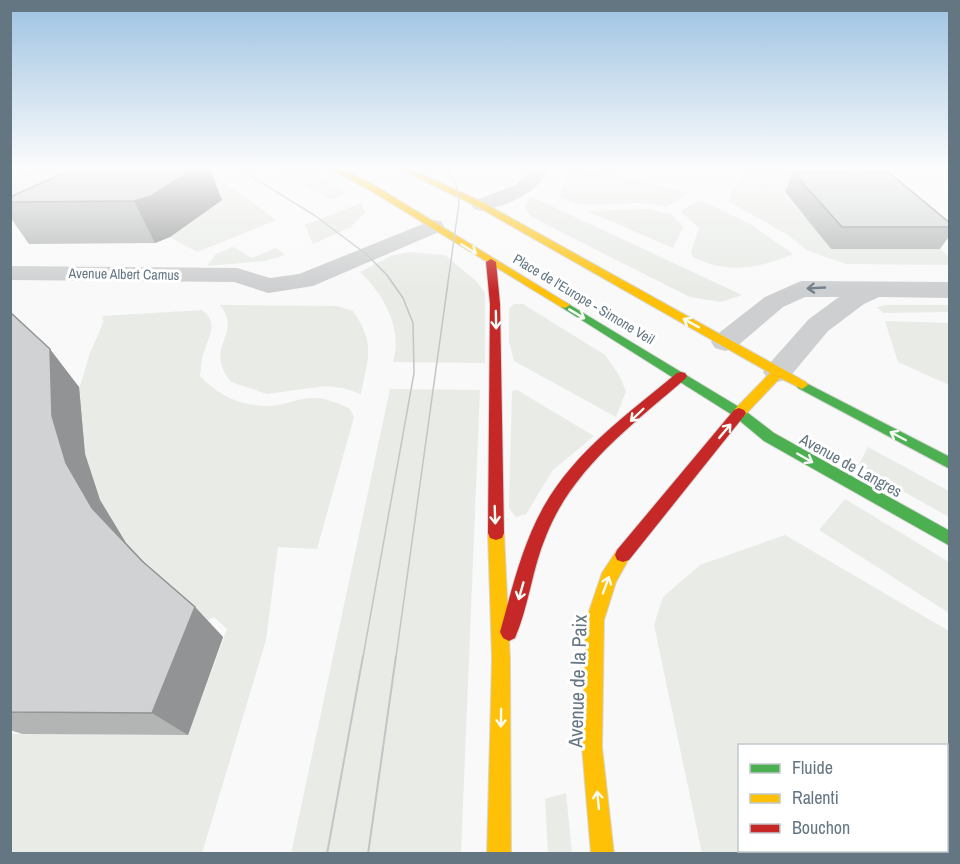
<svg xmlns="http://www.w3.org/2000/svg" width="960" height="864" font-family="'Archivo Narrow',sans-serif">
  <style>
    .green { fill: #e8ebe6; fill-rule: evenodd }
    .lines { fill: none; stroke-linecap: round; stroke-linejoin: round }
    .fast-casing { stroke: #d5d6d7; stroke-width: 2 }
    .slow-casing { stroke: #d5d6d7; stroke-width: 2 }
    .jam-casing { stroke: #d5d6d7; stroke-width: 2 }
    .street { fill: #cecfd0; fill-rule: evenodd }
    .fast { fill: #4caf50; fill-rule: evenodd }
    .slow { fill: #ffc107; fill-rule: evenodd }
    .jam { fill: #c62828; fill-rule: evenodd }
    .tram-far1 { stroke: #c3c5c6; stroke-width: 1.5 }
    .tram { stroke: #c3c5c6; stroke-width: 2 }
    .wall { fill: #b3b5b5 }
    .shaded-wall { fill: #929394 }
    .building { fill: #d0d2d3; stroke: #929394; stroke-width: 1.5 }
    .oneway { stroke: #f6fbf6 }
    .oneway2 { stroke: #707f8b }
    .labels { text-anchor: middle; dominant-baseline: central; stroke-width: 6; stroke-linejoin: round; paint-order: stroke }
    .far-street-label { font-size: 14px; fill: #657683; stroke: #fff }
    .street-label { font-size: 16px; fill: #657683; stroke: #fff }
    .near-street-label { font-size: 20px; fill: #657683; stroke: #fff }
  </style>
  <rect width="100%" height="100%" fill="#f9f9f9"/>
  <!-- green -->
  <g class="green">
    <polygon points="36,169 83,169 11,202 10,177"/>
    <polygon points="204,169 277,220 197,252 170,237 216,205"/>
    <polygon points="278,169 310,169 347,194 330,200"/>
    <path d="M569,169l56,7 64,17 -23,14c-33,-11 -78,7 -106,-10z"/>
    <polygon points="752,169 846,169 872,188 783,192 803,215 807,215 830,249 940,249 949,257 949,265 846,264 806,250 788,235 729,202 733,188"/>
    <polygon points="530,196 742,295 721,302 690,297 531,217 525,208"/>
    <path d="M701,200l51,25 41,29c-35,15 -66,20 -100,3l-2,-5 8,-24 -19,-17z"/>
    <polygon points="361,203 365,213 351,227 313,244 305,225"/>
    <polygon points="648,209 671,214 683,227 673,248 587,211"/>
    <polygon points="233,247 252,258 276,248 285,255 265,261 207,266 216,254"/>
    <path d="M409,252l36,3 31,26 9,12v70l-92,-1c10,-33 -9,-68 -33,-90l31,-16z"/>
    <polygon points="514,304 523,304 605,355 619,375 626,391 616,417 514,361 509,341 509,309"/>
    <path d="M220,305l117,1 16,5c23,34 15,45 8,83l-18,-6 -18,-2 -58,8 -36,-12c-29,-36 13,-47 -11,-77z"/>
    <polygon points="885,305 949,305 949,312 883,313 877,307"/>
    <path d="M202,310c17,12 7,26 2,42 -3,8 -3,16 -4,24 18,20 43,31 71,30 14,-1 28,-8 42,-8 13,0 24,5 36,10l5,9 -37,132 -39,-2 -12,93 -64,213 -191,1v-120l177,1 39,-106 -13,-12 -9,5 -79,-79 -39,-64 -8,-90 11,-36 14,-32 -2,-1 1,-4z"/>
    <polygon points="885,321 949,323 949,385 898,362"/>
    <polygon points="390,389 480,390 461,853 291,854"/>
    <polygon points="517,390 594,436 553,470 526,514 516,517 509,508 512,391"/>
    <polygon points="868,447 949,491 949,517 858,466"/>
    <polygon points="845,499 949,562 949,613 819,530"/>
    <path d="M785,535l164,96v222h-247l-48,-228 9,-28 37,-32zM740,746h206v104h-206z"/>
    <polygon points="566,793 572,853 548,853 545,799"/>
  </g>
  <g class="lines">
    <defs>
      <g id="fast">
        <polygon points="565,302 744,410 774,433 950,531 950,546 764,441 734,416 561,307 560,305"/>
        <polygon points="802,381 950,457 950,469 798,388 796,385"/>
      </g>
      <g id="slow">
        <polygon points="331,169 342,169 374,185 570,305 565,308 561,307 368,189"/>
        <polygon points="400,169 411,169 484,203 806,382 808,385 802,389 780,378 744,416 734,416 732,413 734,410 770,373 478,207"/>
        <polygon points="496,526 502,528 504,533 510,659 511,854 487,854 492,659 488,533 490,528"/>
        <polygon points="623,548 629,550 631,555 616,582 604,620 602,747 614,854 591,854 582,747 586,620 602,573 617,550"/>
      </g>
      <g id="jam">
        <polygon points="491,259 496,262 500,304 504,533 502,538 496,540 490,538 488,533 490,304 486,262"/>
        <path d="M681,372l4,1 2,3 -2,3c-53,46 -113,90 -139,157 -14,33 -17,70 -31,102l-6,3 -6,-3 -3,-6c12,-43 22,-87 44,-126 31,-55 85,-93 133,-133z"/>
        <polygon points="739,408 744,410 746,413 744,416 629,560 623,562 617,560 615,555 617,550 734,410"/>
      </g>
    </defs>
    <!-- fast casing -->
    <use href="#fast" class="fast-casing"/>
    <!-- slow casing -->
    <use href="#slow" class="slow-casing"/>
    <!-- jam casing -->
    <use href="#jam" class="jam-casing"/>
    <!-- street -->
    <g class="street">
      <path d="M531,169h18c-12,26 -42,36 -68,42l-7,-2 -3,-4 3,-4 43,-17z"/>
      <polygon points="433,220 441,221 444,226 441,231 313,286 268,293 234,282 10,280 10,266 237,268 270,278 299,274"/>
      <polygon points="801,281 950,282 950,298 879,297 864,304 828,331 788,379 778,382 768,379 763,372 768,365 809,319 839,297 805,297 783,307 735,348 725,351 715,348 711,342 715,336 765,297"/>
    </g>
    <!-- fast -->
    <use href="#fast" class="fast"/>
    <!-- slow -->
    <use href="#slow" class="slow"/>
    <!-- jam -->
    <use href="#jam" class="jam"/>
    <!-- tram-far1 -->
    <g class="tram-far1">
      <polyline points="239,169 314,215 366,254 387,275 403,298 413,323 414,373 363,657"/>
      <polyline points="396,657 459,203 456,184 447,169"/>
    </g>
    <!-- tram -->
    <g class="tram">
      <polyline points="327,854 363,656"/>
      <polyline points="368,854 396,656"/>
    </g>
  </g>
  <!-- wall -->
  <g class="wall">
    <polygon points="793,172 950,223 950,235 940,249 831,249 785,192"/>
    <polygon points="10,197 222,200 170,237 155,243 29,244 10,217"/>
    <polygon points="10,312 79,387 85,454 100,500 126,543 146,564 195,607 223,637 188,735 22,734 10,730"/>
  </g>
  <!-- shaded-wall -->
  <g class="shaded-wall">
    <polygon points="193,169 210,169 222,200 170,237 155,243 134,201"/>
    <polygon points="50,349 79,387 85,454 100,500 126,543 174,594 92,508 66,463 52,416"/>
    <polygon points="195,607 223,637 188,735 152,713"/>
  </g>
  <!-- building -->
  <g class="building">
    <polygon points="73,169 193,169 151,196 134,201 10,202 10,197"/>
    <polygon points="887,171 950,223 950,227 842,227 793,172"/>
    <polygon points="10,312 50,349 52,416 66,463 92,508 142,561 195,607 152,713 10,712"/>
  </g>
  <!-- one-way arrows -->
  <defs><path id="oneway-shaft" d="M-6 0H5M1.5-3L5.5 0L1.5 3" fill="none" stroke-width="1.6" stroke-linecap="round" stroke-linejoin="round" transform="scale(1.5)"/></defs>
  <g class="oneway">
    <use href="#oneway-shaft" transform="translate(469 249) rotate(32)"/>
    <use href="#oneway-shaft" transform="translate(577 314) rotate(31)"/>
    <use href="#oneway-shaft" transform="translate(496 320) rotate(89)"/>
    <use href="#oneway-shaft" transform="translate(691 323) rotate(-151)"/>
    <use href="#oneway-shaft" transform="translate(637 415) rotate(136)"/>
    <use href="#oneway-shaft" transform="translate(725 431) rotate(-50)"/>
    <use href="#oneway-shaft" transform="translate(898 436) rotate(-152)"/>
    <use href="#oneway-shaft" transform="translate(805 458) rotate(30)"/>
    <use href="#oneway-shaft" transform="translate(495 515) rotate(88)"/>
    <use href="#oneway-shaft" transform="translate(606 585) rotate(-70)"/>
    <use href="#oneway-shaft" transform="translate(521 591) rotate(106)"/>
    <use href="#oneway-shaft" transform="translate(501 718) rotate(91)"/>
    <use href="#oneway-shaft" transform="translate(598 800) rotate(-96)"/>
  </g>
  <use class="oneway2" href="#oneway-shaft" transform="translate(816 288) rotate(177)"/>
  <!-- sky -->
  <linearGradient id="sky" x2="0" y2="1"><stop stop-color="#9dc2e2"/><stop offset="0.58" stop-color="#fcfcfc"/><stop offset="1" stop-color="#fcfcfc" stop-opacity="0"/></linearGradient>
  <rect width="960" height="290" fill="url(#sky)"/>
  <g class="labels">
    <!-- far-street labels -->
    <g class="far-street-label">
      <text transform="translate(124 274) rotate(1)">Avenue Albert Camus</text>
      <text transform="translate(584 299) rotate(31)">Place de l'Europe - Simone Veil</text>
    </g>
    <!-- street labels -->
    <g class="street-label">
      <text transform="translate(851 465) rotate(29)">Avenue de Langres</text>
    </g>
    <!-- near-street labels -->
    <g class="near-street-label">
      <text transform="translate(577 681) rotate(-88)">Avenue de la Paix</text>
    </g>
  </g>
  <!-- border -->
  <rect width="960" height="864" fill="none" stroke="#657683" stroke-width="24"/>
  <!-- legend -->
  <rect x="738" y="744" width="210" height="108" fill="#ffffff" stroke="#c1c8cd" stroke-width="1.5"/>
  <rect x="750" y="764" width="30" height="9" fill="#4caf50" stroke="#c1c8cd" stroke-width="1.5"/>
  <text x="792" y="774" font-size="18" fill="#657683">Fluide</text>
  <rect x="750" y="794" width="30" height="9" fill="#ffc107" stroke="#c1c8cd" stroke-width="1.5"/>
  <text x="792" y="804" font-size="18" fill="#657683">Ralenti</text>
  <rect x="750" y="824" width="30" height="9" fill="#c62828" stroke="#c1c8cd" stroke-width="1.5"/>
  <text x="792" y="834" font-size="18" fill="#657683">Bouchon</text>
</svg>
